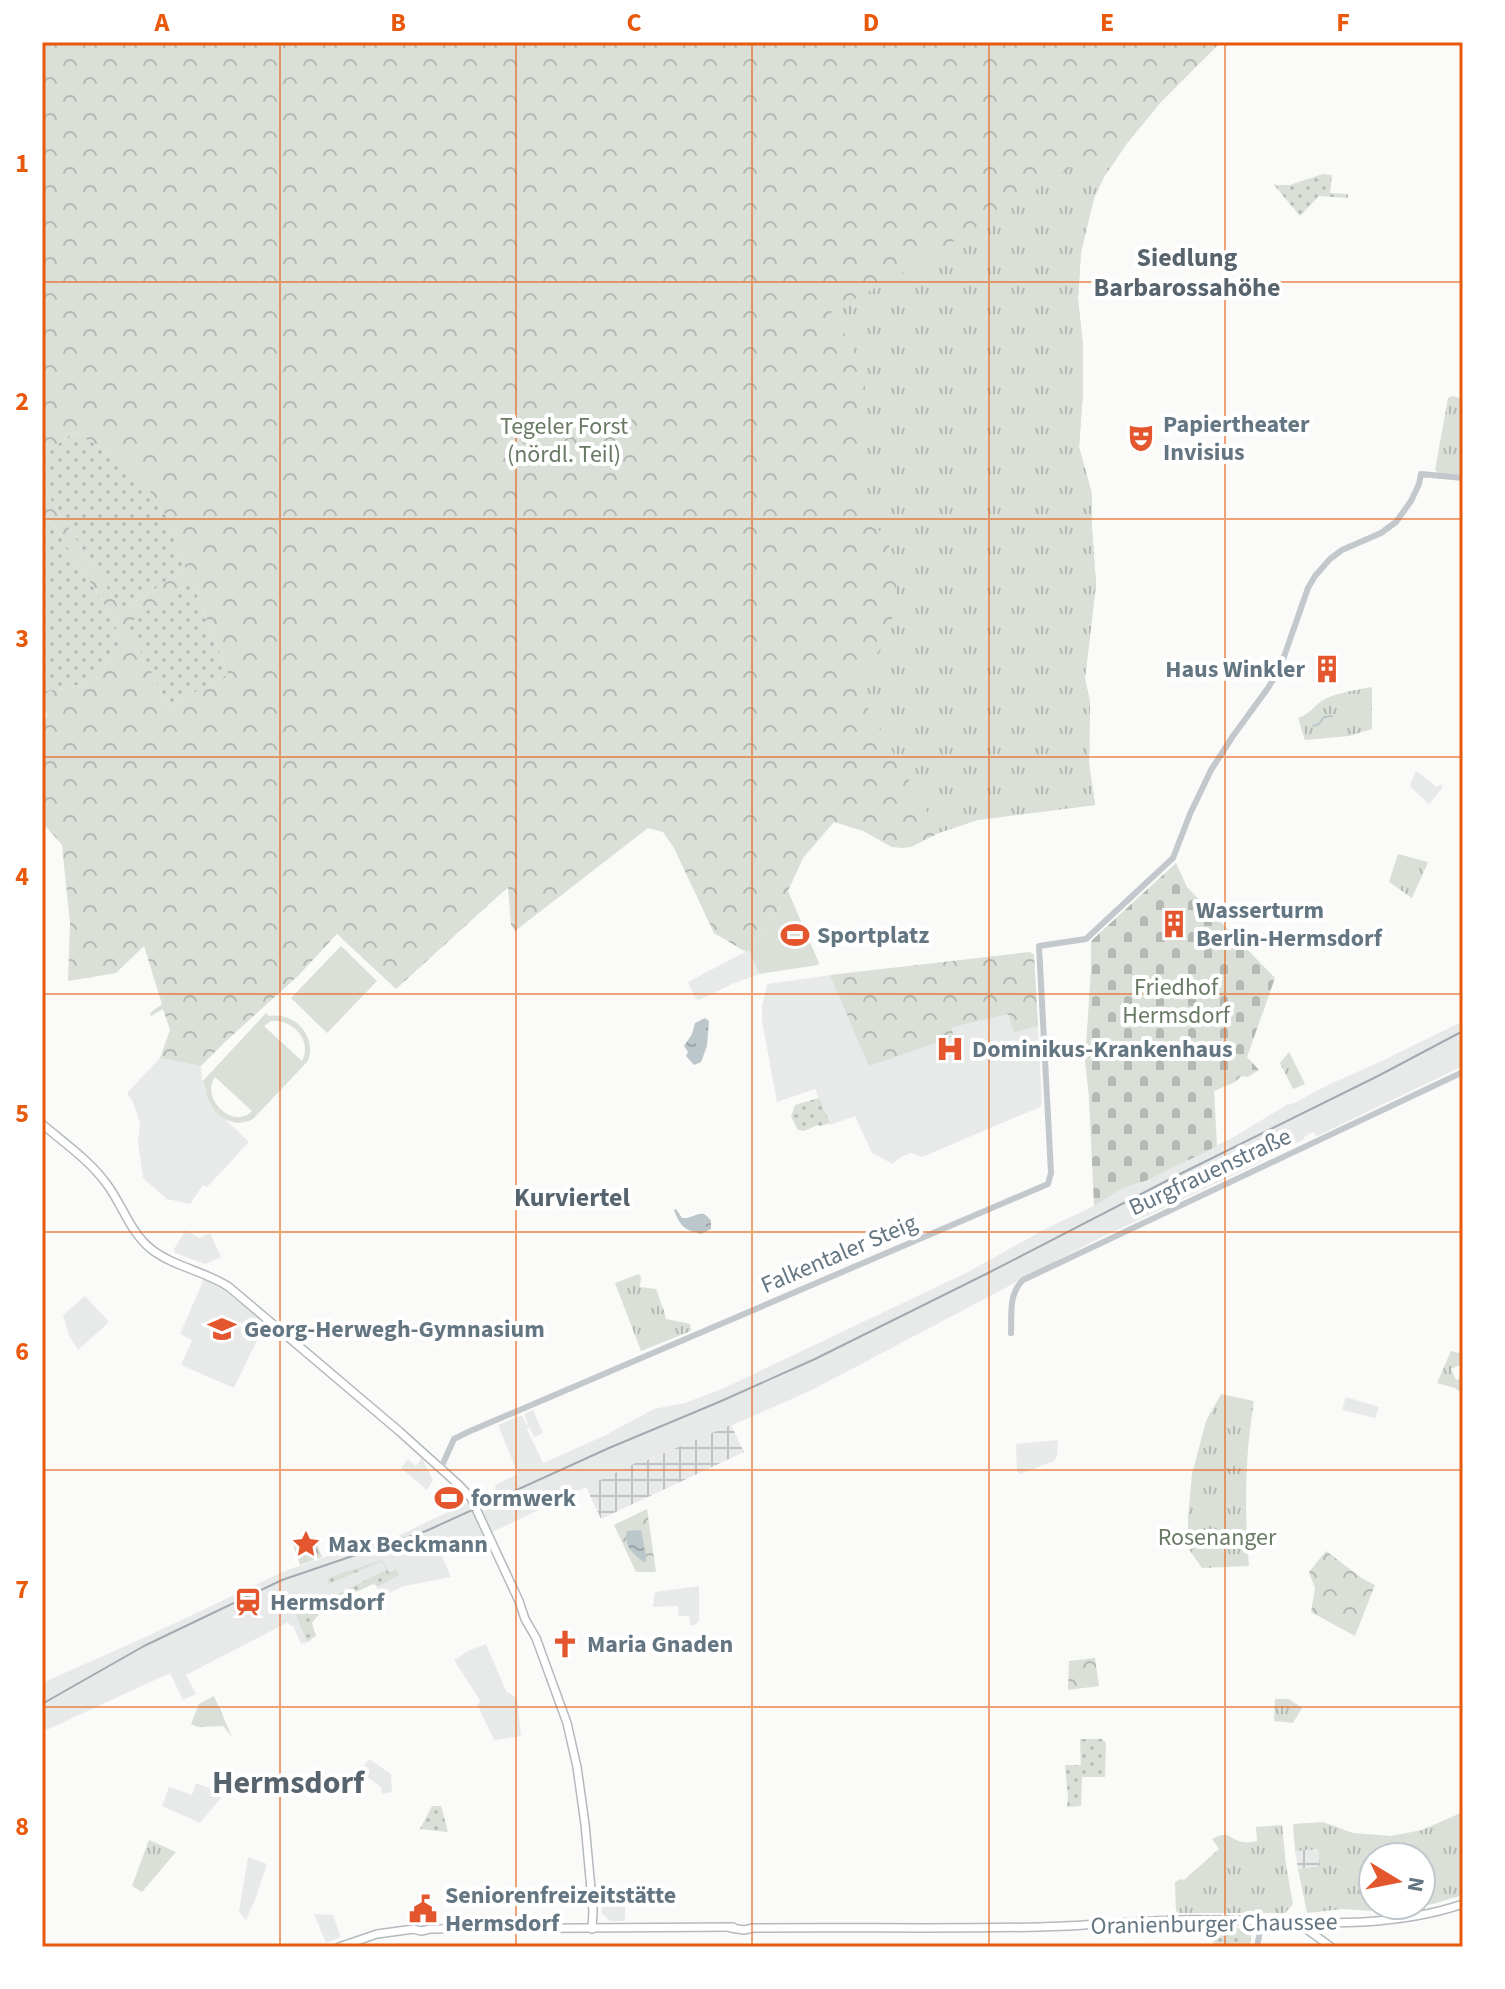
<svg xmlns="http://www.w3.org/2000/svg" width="1505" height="1989" font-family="'Source Sans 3',sans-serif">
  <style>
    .built { fill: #e8e9e9 }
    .industrial { fill: url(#industrial-grid) }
    .grass { fill: url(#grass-dots) }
    .forest { fill: url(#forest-crowns); fill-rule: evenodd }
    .cemetery { fill: url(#cemetery-stones) }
    .park { fill: url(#park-tufts); fill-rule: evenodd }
    .pitch { fill: #dadfd7; fill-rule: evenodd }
    .water { fill: url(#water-ripples) }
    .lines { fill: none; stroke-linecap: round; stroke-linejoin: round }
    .stream { stroke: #bbc7cb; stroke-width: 2 }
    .secondary-casing { stroke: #b3babf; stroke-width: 10 }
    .primary-casing { stroke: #b5babe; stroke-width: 10 }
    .tertiary { stroke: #c3c8cc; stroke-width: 6 }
    .secondary { stroke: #fff; stroke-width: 7 }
    .primary { stroke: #fff; stroke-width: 7 }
    .tram { stroke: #a2aab0; stroke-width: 2 }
    .grid { fill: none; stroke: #e8590c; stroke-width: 2; stroke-opacity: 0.55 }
    .labels { text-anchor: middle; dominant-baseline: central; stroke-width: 8; stroke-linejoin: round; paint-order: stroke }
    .poi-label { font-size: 24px; font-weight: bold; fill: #657683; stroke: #fff; text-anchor: start }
    .park-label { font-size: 24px; fill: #687a64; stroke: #fff }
    .street-label { font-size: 24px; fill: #657683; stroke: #fff }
    .neighbourhood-label { font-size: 26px; font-weight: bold; fill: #57646e; stroke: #fff }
    .district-label { font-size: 32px; font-weight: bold; fill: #57646e; stroke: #fff }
    .neatline { fill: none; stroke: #e8590c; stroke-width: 3 }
    .grid-label { font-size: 26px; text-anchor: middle; font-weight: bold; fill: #e8590c }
  </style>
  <defs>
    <pattern id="industrial-grid" width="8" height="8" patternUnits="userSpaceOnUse" patternTransform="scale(2)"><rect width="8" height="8" fill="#e8e9e9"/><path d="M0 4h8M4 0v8" fill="none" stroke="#c0c1c2"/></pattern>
    <pattern id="grass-dots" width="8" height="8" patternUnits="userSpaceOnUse" patternTransform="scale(2)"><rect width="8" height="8" fill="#dadfd7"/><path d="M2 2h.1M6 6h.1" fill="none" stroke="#b4b9b4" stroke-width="1.8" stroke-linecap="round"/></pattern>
    <pattern id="forest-crowns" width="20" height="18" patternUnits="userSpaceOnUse" patternTransform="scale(2)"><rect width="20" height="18" fill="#dadfd7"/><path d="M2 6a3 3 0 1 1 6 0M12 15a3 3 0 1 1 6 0" fill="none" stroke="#b4b9b4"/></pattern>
    <pattern id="cemetery-stones" width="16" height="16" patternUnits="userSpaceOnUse" patternTransform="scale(2)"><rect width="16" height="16" fill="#dadfd7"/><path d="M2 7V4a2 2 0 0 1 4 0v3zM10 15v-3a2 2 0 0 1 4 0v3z" fill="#b4b9b4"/></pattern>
    <pattern id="park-tufts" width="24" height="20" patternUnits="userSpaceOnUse" patternTransform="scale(2)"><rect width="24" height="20" fill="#dadfd7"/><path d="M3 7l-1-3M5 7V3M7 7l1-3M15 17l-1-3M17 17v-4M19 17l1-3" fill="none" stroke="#b4b9b4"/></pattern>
    <pattern id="water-ripples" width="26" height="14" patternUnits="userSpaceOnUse" patternTransform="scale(2)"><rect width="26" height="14" fill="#bbc7cb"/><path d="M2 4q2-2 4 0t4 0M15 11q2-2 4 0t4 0" fill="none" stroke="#9ca6aa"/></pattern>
  </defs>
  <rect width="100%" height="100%" fill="#fafaf8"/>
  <!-- built -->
  <g class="built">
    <polygon points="1416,771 1437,787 1440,784 1443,787 1429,804 1411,787 1410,784"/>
    <polygon points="749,950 759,974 732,984 699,1000 696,999 688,982"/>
    <polygon points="1030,952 1034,955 1042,1104 1040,1107 922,1157 911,1153 901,1157 893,1164 872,1153 855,1116 830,1125 815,1089 777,1102 762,1021 762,1007 767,984 824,976"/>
    <polygon points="1463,1021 1463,1066 1317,1136 1313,1132 1304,1137 1303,1140 1272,1154 1261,1162 1094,1241 810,1391 744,1420 644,1461 643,1460 442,1556 451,1577 404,1586 380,1597 377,1587 373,1584 304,1616 313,1634 311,1641 301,1644 293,1626 291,1626 288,1622 186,1675 196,1694 183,1700 170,1673 42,1732 42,1683 150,1635 285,1571 354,1547 383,1543 496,1489 495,1485 518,1474 498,1425 522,1415 527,1426 528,1424 524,1414 533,1410 543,1433 534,1437 530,1428 527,1429 543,1463 604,1436 654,1409 685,1403 722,1389 968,1272 1045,1229 1094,1206 1123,1188 1148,1180 1234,1137 1288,1104 1289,1105 1298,1101 1328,1085 1384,1060"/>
    <polygon points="160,1058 201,1066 202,1082 205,1084 205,1090 210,1105 249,1142 207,1187 203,1185 190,1204 167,1199 143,1178 138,1142 140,1123 133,1102 127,1093"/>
    <polygon points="186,1230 199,1238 210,1233 221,1257 205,1264 175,1253 174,1249"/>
    <polygon points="204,1279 226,1291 265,1324 234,1388 181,1365 192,1340 180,1334"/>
    <polygon points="85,1296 109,1322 78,1350 69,1335 63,1315"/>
    <polygon points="1346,1397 1379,1407 1375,1418 1342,1410"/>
    <polygon points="1058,1440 1057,1456 1054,1461 1020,1474 1017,1471 1016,1444"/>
    <polygon points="422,1458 433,1480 427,1490 401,1468 408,1459 416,1466"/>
    <polygon points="699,1586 699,1621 695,1625 690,1625 689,1616 679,1616 678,1606 653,1607 655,1592"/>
    <polygon points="486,1644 506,1691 517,1698 521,1736 494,1740 477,1704 481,1702 454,1660 468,1651"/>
    <polygon points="369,1759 391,1774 392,1792 382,1794 381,1787 360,1772"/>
    <polygon points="196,1783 224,1794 200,1823 162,1806 169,1787 192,1795"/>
    <polygon points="248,1857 267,1864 255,1900 246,1920 239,1912"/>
    <polygon points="625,1891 625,1921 610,1921 602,1914 601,1892"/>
    <polygon points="314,1914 333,1915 341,1937 326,1943"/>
  </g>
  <!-- industrial -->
  <g class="industrial">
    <polygon points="731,1425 744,1452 601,1519 586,1487 644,1459 645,1461"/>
    <polygon points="1318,1848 1321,1866 1298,1869 1295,1851"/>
  </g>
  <!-- grass -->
  <g class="grass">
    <polygon points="1323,174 1332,175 1330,193 1348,194 1348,198 1319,196 1300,216 1274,185 1276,183 1276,185 1290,185"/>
    <polygon points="74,432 116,456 146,486 169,520 186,570 121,610 42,486 42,456"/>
    <polygon points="42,515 54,526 115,621 118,644 98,677 67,689 42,691"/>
    <polygon points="192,582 228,674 169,707 126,624"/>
    <polygon points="819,1098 830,1123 821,1126 818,1125 804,1131 798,1130 791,1116 795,1105"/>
    <polygon points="382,1560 389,1573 396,1569 399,1575 377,1587 375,1583 352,1594 361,1610 349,1601 336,1604 332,1599 323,1604 324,1608 312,1623 316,1636 307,1641 296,1615 386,1570 382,1561 329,1584 327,1578"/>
    <polygon points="1080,1739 1102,1739 1106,1743 1105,1777 1082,1777 1081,1806 1067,1807 1068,1797 1065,1765 1081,1765"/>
    <polygon points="432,1806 441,1806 448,1832 420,1829"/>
    <polygon points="1214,1927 1250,1929 1252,1930 1250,1947 1213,1947"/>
  </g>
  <!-- forest -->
  <g class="forest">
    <path d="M42,42h1179l-60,60 -36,44 -21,31 -10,21 -13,54 -3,47 5,47v46l-4,55 13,47v34l4,56 -11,95 5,23 -1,61 6,42 -118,15 -38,13 -28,14 -9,1 -10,-1 -29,-16 -29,-9 -31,36 -15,33 -11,21 -28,38 -3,2 -32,-19 -40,-85 -11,-16 -15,-4 -133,103 -4,-6 -3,-38 -112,102 -59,-55 -38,41 -73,66 -25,25 -41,-8 10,-28 -7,-21 -12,7 -1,-3 12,-9 -18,-58 -28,27 -48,8 2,-57 -8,-79 -20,-23v-93l5,-15 -5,-6v-17l25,-2 31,-12 20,-33 -3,-23 -61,-95 -12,-11v-29l79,124 65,-40 -17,-50 -23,-34 -30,-30 -42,-24 -32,24zM192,582l36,92 -59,33 -42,-83z"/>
    <polygon points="1030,952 1034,955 1038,1026 1014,1032 1008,1014 952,1027 953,1037 869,1066 830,975"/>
    <polygon points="647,1509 656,1572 636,1572 614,1525"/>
    <polygon points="1326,1551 1363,1579 1375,1585 1355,1636 1311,1612 1315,1588 1309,1572"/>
    <polygon points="1095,1658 1099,1686 1068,1690 1069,1661"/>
  </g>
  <!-- cemetery -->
  <polygon class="cemetery" points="1176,863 1187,887 1275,978 1247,1057 1259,1070 1248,1077 1241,1076 1235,1082 1214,1091 1217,1146 1148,1180 1123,1188 1094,1206 1089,1097 1085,1061 1091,969 1091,941"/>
  <!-- park -->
  <g class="park">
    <path d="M1125,146l-21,31 -10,21 -13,54 -3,47 5,47v46l-4,55 13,47v34l4,56 -11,95 5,23 -1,61 6,42 -118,15 -38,13 -86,-151 34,-41 8,-35 2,-35 -3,-15 -8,-17 -27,-34 -10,-7c15,-19 9,-33 12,-55 1,-14 5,-29 5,-44 0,-31 -19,-62 -35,-87l75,-41 174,-109z"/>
    <polygon points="1452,396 1463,399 1463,475 1438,473 1435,470 1448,398"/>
    <path d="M1372,687v42l-23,7 -44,4 -7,-22c13,-4 17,-14 27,-19 15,-7 31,-9 47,-12z"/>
    <polygon points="1398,854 1428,862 1412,898 1389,882"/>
    <polygon points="1289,1052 1305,1084 1293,1089 1280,1063"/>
    <polygon points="639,1274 641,1278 640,1287 656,1289 664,1311 666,1319 690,1324 691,1331 641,1351 615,1283"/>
    <polygon points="1451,1351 1463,1354 1463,1366 1462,1364 1451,1369 1456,1380 1462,1378 1463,1375 1463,1394 1455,1388 1437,1383"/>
    <path d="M1221,1394l33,7c-9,55 -10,109 -5,165l-47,2 -14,-20v-31l4,-43 14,-53z"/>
    <polygon points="314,1536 322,1557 300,1565 292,1541"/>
    <polygon points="214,1696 232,1737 223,1726 198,1727 191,1724 199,1704"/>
    <polygon points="1275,1699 1289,1699 1302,1708 1293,1723 1274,1721"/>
    <path d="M1463,1812v83l-30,9 -44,8 -46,-3 -36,4 -9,-44 22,-3 -2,-17 -23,2 -2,-27 30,-2 30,11 38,3 31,-6zM1373,1857h48v48h-48z"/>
    <path d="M1282,1825l4,40 7,39 -8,9h-109l-1,-31 6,-3 3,1 35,-31 -7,-10c19,-10 15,0 31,3 4,1 9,0 14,-1l-1,-14z"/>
    <polygon points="149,1840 176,1852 142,1892 132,1886"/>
  </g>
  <!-- pitch -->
  <g class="pitch">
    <polygon points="788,891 819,963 818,965 759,974 749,950 777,912"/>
    <polygon points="341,946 377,981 327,1033 291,998"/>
    <path d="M266,1013l3,3c26,-4 48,20 39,45l-55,58c-25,13 -48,-11 -48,-35l-3,-2zM271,1021c21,-2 42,19 31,40l-38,-35zM215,1077l37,34c-19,20 -52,-13 -37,-34z"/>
  </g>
  <!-- water -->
  <g class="water">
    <polygon points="705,1018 709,1021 707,1046 701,1062 694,1065 686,1056 688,1052 684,1046 692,1034 695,1023"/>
    <path d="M676,1209l6,9c14,1 19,-12 29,3v8l-10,5c-18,-5 -20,-7 -27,-24z"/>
    <path d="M641,1530l5,26 -1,7c-11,-8 -22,-17 -18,-32z"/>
  </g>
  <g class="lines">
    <!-- stream -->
    <polyline class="stream" points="1313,726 1319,724 1324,717 1332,716"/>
    <defs>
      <g id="secondary">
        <path d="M42,1124c21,18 47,36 64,59 16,21 24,49 45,66 23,18 54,22 78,38l170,144 60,54 12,13 48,103 6,18 11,19 31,85 10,44 8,57 8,87 -1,18"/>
        <polyline points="1302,1922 1305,1928 1331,1947"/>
      </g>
      <g id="primary">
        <path d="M731,1928l13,2 9,-2c96,-1 191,1 286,-1 47,-1 93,-6 140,-7 95,-2 193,15 284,-16"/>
        <polyline points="413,1929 421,1931 430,1929 733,1927"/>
        <polyline points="339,1947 377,1934 414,1929"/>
      </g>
    </defs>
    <!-- secondary casing -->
    <use href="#secondary" class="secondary-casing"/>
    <!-- primary casing -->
    <use href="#primary" class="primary-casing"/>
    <!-- tertiary -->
    <g class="tertiary">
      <path d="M1011,1333c1,-19 -3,-38 12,-53l440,-208"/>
      <polyline points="441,1468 454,1439 468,1432 1048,1184 1051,1173 1039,946 1086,939 1173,858 1190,814 1211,770 1233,736 1268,688 1280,668 1308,588 1315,576 1330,559 1342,550 1381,533 1396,522 1411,501 1419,484 1421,474 1463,478"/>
      <polyline points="1257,1947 1262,1921"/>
    </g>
    <!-- secondary -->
    <use href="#secondary" class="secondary"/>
    <!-- primary -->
    <use href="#primary" class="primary"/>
    <!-- tram -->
    <polyline class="tram" points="42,1704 144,1646 282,1580 426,1531 609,1448 719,1402 815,1359 990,1272 1176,1176 1378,1076 1463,1031"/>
  </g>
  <!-- grid -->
  <path class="grid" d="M280,42v1905M516,42v1905M752,42v1905M989,42v1905M1225,42v1905M42,282h1421M42,519h1421M42,757h1421M42,994h1421M42,1232h1421M42,1470h1421M42,1707h1421"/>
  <!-- icons -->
  <defs>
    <symbol id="theatre-bare" viewBox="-9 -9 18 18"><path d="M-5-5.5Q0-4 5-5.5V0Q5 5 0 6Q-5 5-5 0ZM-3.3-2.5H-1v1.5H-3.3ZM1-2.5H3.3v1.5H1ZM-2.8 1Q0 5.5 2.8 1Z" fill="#e4572e" stroke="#fff" stroke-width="2.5" paint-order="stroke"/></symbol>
    <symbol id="building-bare" viewBox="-9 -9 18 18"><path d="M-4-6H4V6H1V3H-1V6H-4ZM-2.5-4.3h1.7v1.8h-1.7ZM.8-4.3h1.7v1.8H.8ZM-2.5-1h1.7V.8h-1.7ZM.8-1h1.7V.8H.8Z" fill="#e4572e" stroke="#fff" stroke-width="2.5" paint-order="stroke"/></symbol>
    <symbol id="stadium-bare" viewBox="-9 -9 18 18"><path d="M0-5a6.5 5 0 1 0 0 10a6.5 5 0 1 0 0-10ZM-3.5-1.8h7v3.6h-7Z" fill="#e4572e" stroke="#fff" stroke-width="2.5" paint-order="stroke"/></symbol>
    <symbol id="hospital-bare" viewBox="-9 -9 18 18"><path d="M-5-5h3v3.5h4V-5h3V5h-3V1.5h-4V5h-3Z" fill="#e4572e" stroke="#fff" stroke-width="2.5" paint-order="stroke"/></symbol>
    <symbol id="school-bare" viewBox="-9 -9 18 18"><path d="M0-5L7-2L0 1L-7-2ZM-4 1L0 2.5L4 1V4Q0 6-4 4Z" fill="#e4572e" stroke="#fff" stroke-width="2.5" paint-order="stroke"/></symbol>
    <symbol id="sight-bare" viewBox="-9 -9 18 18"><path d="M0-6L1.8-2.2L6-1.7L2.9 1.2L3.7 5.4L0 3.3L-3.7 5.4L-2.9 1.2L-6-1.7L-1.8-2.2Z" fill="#e4572e" stroke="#fff" stroke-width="2.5" paint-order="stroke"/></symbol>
    <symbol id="station-bare" viewBox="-9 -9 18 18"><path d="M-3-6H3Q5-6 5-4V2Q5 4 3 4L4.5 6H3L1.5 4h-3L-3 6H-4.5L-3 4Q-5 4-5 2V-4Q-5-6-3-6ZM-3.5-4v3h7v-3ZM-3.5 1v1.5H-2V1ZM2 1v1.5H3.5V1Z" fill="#e4572e" stroke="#fff" stroke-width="2.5" paint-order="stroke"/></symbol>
    <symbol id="church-bare" viewBox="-9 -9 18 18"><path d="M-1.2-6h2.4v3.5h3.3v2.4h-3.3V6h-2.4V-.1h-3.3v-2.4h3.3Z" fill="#e4572e" stroke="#fff" stroke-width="2.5" paint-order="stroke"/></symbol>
    <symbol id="civic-bare" viewBox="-9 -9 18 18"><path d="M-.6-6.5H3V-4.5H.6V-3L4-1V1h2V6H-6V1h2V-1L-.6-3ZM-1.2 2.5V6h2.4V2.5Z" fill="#e4572e" stroke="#fff" stroke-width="2.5" paint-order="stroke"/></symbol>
  </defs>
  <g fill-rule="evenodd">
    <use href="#theatre-bare" x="1121" y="418" width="40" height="40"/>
    <use href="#building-bare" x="1307" y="649" width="40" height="40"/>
    <use href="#building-bare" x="1154" y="904" width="40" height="40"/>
    <use href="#stadium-bare" x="775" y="915" width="40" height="40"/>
    <use href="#hospital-bare" x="930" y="1029" width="40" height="40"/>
    <use href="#school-bare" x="202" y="1309" width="40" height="40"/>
    <use href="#stadium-bare" x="429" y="1478" width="40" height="40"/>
    <use href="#sight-bare" x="286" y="1524" width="40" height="40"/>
    <use href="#station-bare" x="228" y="1582" width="40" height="40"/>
    <use href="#church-bare" x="545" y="1624" width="40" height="40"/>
    <use href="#civic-bare" x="403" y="1889" width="40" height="40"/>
  </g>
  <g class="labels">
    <!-- poi labels -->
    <g class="poi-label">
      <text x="1163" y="424">Papiertheater<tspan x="1163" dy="28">Invisius</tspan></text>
      <text x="1305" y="669" text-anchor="end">Haus Winkler</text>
      <text x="1196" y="910">Wasserturm<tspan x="1196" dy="28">Berlin-Hermsdorf</tspan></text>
      <text x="817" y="935">Sportplatz</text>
      <text x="972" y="1049">Dominikus-Krankenhaus</text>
      <text x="244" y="1329">Georg-Herwegh-Gymnasium</text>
      <text x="471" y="1498">formwerk</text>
      <text x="328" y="1544">Max Beckmann</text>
      <text x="270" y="1602">Hermsdorf</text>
      <text x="587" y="1644">Maria Gnaden</text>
      <text x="445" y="1895">Seniorenfreizeitstätte<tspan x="445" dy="28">Hermsdorf</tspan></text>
    </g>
    <!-- park labels -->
    <g class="park-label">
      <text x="564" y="426">Tegeler Forst<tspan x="564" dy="28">(nördl. Teil)</tspan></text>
      <text x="1176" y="987">Friedhof<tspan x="1176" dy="28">Hermsdorf</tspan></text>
      <text x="1217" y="1537">Rosenanger</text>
    </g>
    <!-- street labels -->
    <g class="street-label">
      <text transform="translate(1210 1172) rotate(-25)">Burgfrauenstraße</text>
      <text transform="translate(839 1254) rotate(-23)">Falkentaler Steig</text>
      <text transform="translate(1214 1924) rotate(-1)">Oranienburger Chaussee</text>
    </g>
    <!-- neighbourhood labels -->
    <g class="neighbourhood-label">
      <text x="1187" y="257">Siedlung<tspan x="1187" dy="30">Barbarossahöhe</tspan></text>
      <text x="572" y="1197">Kurviertel</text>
    </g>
    <!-- district labels -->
    <g class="district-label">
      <text x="288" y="1783">Hermsdorf</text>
    </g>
  </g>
  <!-- border -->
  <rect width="1505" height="1989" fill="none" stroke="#ffffff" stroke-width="88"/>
  <!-- north arrow -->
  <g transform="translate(1397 1881) rotate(100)"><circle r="38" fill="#ffffff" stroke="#c1c8cd" stroke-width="2"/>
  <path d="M0-6L14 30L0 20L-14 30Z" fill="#e4572e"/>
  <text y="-12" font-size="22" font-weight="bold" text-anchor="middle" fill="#657683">N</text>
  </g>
  <rect x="44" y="44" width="1417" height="1901" class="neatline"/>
  <g class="grid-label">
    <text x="162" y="31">A</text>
    <text x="398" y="31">B</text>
    <text x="634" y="31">C</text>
    <text x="871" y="31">D</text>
    <text x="1107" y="31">E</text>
    <text x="1343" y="31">F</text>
    <text x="22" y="172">1</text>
    <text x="22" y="410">2</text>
    <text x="22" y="647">3</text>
    <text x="22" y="885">4</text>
    <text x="22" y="1122">5</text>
    <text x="22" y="1360">6</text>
    <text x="22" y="1598">7</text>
    <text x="22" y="1835">8</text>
  </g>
</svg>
